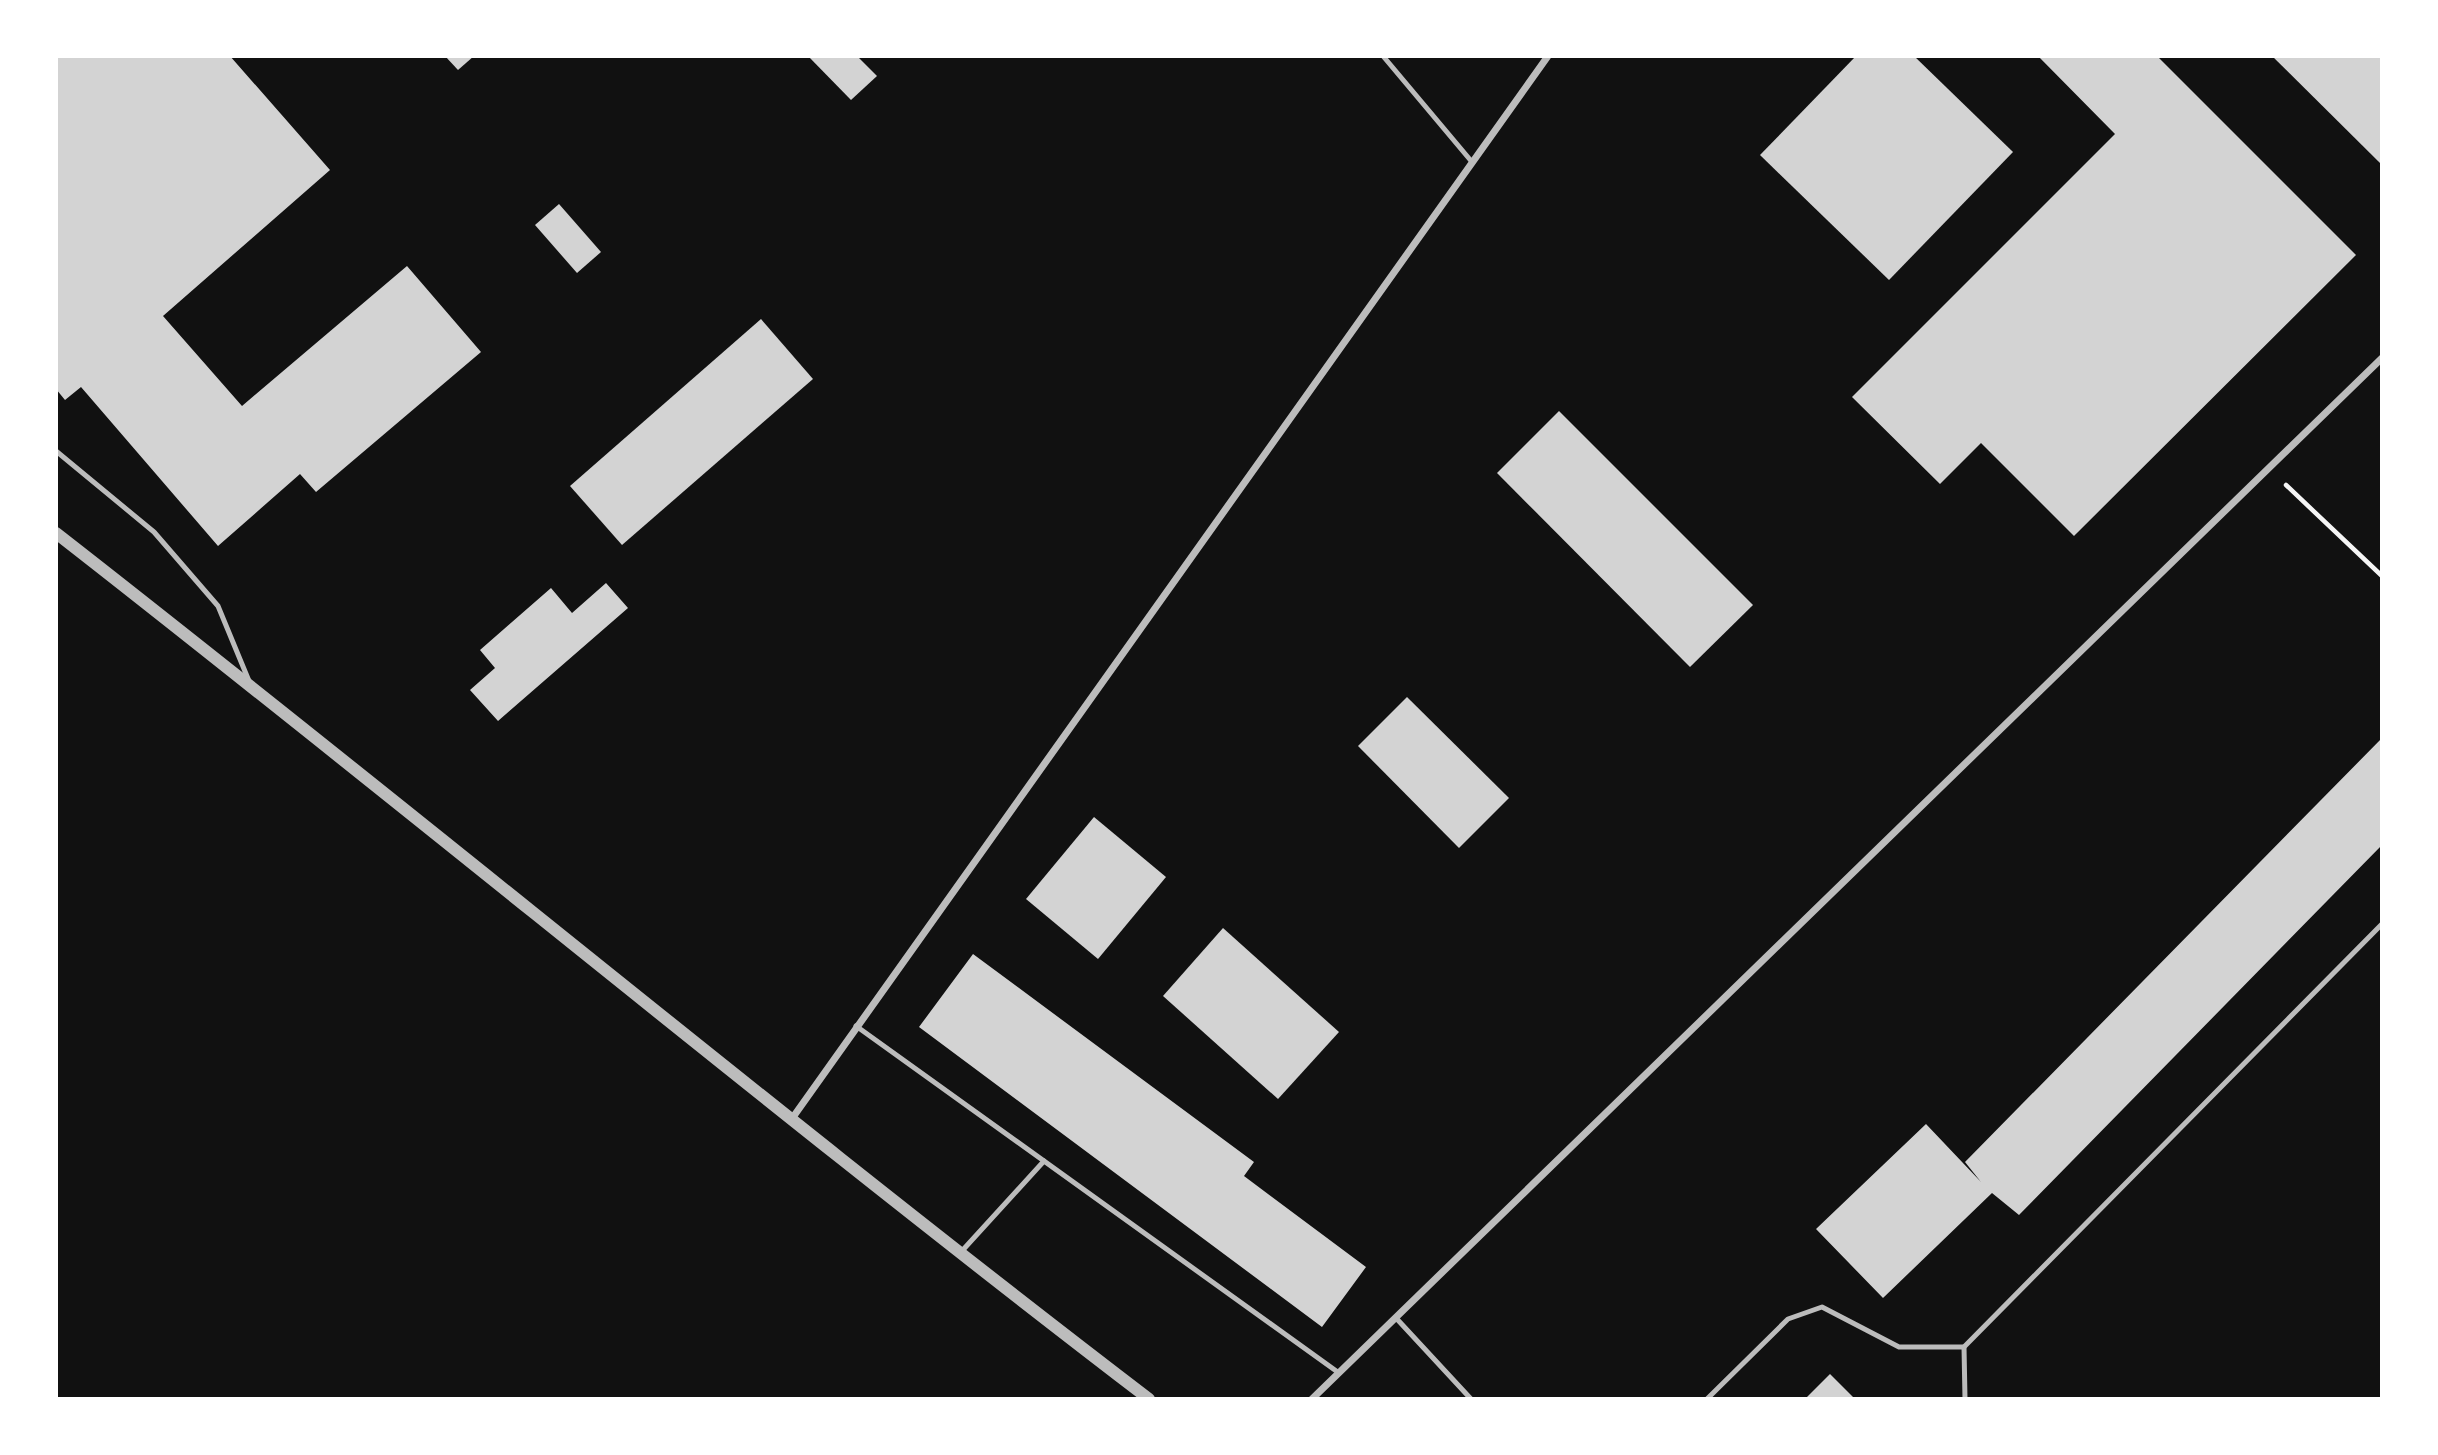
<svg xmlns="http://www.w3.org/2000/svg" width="2438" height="1455" font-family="Raleway,sans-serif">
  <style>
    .building { fill: #d3d3d3 }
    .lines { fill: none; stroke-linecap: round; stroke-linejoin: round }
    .path { stroke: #f5f5f5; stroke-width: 4.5 }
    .service { stroke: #bcbcbc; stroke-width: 5 }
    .minor { stroke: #bcbcbc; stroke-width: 7 }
    .tertiary { stroke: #bcbcbc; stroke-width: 12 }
  </style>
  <rect width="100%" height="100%" fill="#111"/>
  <!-- building -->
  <g class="building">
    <polygon points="56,56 230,56 330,170 163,316 242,406 407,266 481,352 316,492 300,474 218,546 81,387 65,400 56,389"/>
    <polygon points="445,56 474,56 458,70"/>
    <polygon points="808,56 857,56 877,76 851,100"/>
    <polygon points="1856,56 1914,56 2013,152 1889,280 1760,155"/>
    <polygon points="2038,56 2157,56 2356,255 2074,536 1981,443 1940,484 1852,397 2115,134"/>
    <polygon points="2272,56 2382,56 2382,165"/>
    <polygon points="559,204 601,252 577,273 535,225"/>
    <polygon points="761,319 813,379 622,545 570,486"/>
    <polygon points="1559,411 1753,605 1690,667 1497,473"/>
    <polygon points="606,583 628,608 498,721 470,690 495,668 480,650 551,588 572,613"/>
    <polygon points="1407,697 1509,798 1459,848 1358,746"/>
    <polygon points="2382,738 2382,845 2019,1215 1992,1193 1883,1298 1816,1229 1926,1124 1981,1182 1965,1162"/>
    <polygon points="1094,817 1166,877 1098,959 1026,899"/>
    <polygon points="1223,928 1339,1032 1278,1099 1163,996"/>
    <polygon points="973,954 1254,1162 1244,1176 1366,1267 1322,1327 919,1027"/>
    <polygon points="1830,1374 1855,1399 1805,1399"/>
  </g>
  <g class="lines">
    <!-- path -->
    <polyline class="path" points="2286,485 2382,576"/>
    <!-- service -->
    <g class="service">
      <polyline points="1383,56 1472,162"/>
      <polyline points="56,451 154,532 218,606 249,681"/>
      <polyline points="856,1026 1339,1373"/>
      <polyline points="961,1252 1044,1161"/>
      <polyline points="1396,1318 1471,1399"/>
      <polyline points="1707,1399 1788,1319 1822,1307 1899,1347 1964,1347"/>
      <polyline points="1965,1399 1964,1347 2382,924"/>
    </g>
    <!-- minor -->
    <g class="minor">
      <polyline points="791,1120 1548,56"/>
      <polyline points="1312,1399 2382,358"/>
    </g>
    <!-- tertiary -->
    <path class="tertiary" d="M56,533c367,286 724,584 1093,866"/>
  </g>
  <!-- border -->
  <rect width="2438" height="1455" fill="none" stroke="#ffffff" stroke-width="116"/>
</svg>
